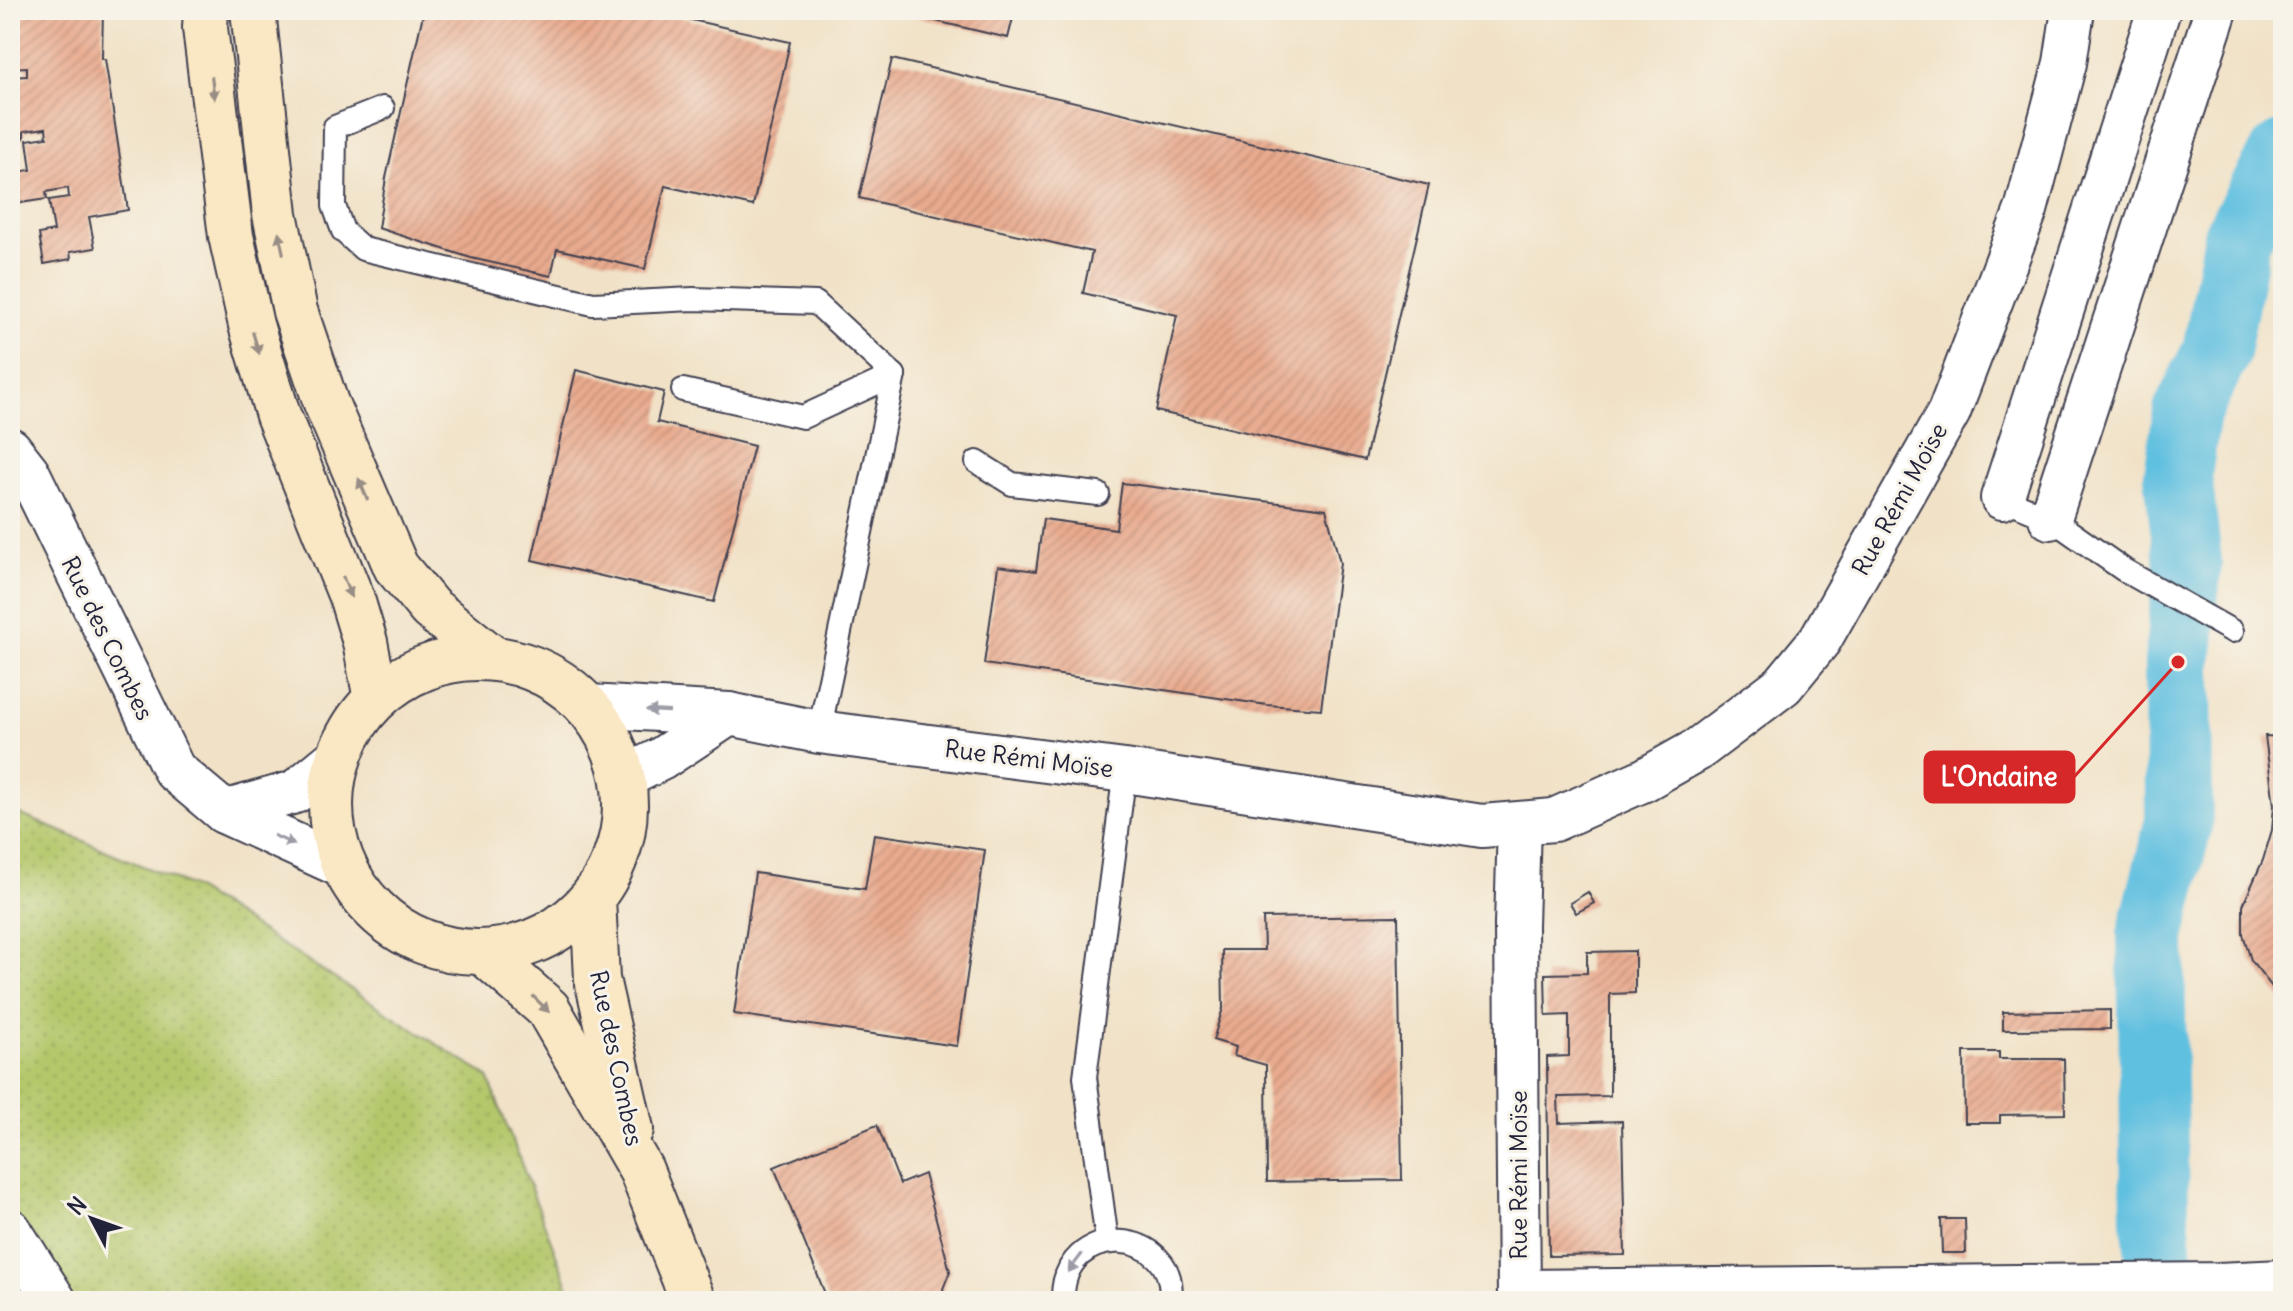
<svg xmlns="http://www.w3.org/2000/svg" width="2293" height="1311" font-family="Delius,sans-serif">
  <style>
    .grass { fill: url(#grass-dots); stroke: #6b7453; stroke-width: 2 }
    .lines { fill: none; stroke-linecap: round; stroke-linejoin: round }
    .river { stroke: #61c0e0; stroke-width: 68 }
    .building { fill: url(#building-hatch) }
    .lane-casing { stroke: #413f50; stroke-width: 26 }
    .street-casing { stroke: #413f50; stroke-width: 46 }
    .secondary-casing { stroke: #413f50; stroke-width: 48 }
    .lane { stroke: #fff; stroke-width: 22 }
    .street { stroke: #fff; stroke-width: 42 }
    .secondary { stroke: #fae7c3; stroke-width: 44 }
    .oneway { fill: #998e86 }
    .oneway2 { fill: #9c9ca7 }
    .labels { text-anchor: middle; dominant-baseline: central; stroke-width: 6; stroke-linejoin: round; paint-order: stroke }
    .street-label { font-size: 24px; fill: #22223b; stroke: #f7f3e8 }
    .leader { fill: none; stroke: #d62828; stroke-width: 3 }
    .callout-dot { fill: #d62828; stroke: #f7f3e8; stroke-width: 3 }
    .callout { fill: #d62828; stroke: #d62828; stroke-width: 3 }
    .callout-label { font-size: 26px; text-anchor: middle; font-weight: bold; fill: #fff }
  </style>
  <defs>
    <pattern id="grass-dots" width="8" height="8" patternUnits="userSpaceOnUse" patternTransform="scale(2)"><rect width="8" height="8" fill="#b4c76b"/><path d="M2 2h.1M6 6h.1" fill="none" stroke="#9aab5e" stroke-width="1.8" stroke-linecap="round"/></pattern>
    <pattern id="building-hatch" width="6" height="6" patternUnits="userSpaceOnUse" patternTransform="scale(2)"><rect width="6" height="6" fill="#e8aa8e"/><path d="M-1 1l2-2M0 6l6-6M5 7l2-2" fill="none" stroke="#c7927b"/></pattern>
  </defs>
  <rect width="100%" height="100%" fill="#f7f3e8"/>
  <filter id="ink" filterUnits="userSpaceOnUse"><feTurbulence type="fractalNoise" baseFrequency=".0125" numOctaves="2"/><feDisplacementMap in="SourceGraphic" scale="16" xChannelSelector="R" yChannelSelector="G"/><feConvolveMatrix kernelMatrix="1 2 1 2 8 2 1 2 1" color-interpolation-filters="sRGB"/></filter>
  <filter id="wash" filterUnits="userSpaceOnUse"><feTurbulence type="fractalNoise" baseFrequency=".006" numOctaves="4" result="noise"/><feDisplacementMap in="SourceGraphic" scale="32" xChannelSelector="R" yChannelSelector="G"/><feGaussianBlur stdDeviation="1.8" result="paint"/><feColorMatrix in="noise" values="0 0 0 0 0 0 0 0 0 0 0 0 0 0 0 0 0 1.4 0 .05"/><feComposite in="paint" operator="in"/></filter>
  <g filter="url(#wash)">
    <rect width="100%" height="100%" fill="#f1e2c7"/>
    <!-- grass -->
    <polygon class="grass" points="10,810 192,887 488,1077 574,1301 10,1301"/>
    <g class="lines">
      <!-- river -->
      <polyline class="river" points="2164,1301 2155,1219 2151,936 2179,821 2178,662 2188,562 2178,475 2187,412 2216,352 2237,237 2283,155"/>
    </g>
    <g id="blocks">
      <!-- building -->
      <g class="building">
        <polygon points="10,10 103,10 102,59 105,59 128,210 89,217 95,248 70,252 71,259 44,264 39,234 54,231 49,200 69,197 68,188 46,192 47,199 20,203 16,172 31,170 27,140 47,137 46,128 24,131 24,138 10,139 10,77 27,76 27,67 10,68"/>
        <polygon points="424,10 647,10 790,42 753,206 665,186 645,269 557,249 551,276 471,258 378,228 386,178"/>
        <polygon points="889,10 1015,10 1008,38"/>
        <polygon points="892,59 1429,185 1365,460 1156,411 1177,315 1083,293 1092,252 859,198"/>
        <polygon points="576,370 664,392 657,422 754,446 714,602 532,560"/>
        <polygon points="1122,483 1326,509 1340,563 1321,709 1267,705 984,664 998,566 1036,571 1043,519 1116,529"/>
        <polygon points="2265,736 2283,737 2283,886 2280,914 2283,938 2283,1001 2251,960 2243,934 2243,905 2263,860 2272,830 2274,805"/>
        <polygon points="874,834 985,850 957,1046 734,1014 755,873 865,889"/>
        <polygon points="1588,892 1594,903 1576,913 1570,903"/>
        <polygon points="1398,916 1402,1180 1267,1182 1266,1065 1234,1056 1236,1047 1213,1040 1223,1008 1222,950 1264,950 1263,918"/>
        <polygon points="1635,951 1635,993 1610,994 1610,1096 1558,1097 1559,1123 1622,1121 1625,1255 1549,1256 1547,1057 1569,1056 1569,1015 1546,1016 1545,974 1587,973 1587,952"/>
        <polygon points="2110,1010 2110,1029 2003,1030 2003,1012"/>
        <polygon points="1964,1052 1999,1052 1999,1059 2064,1059 2065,1114 2000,1115 2000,1123 1965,1123"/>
        <polygon points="877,1125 900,1184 924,1174 950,1271 943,1289 947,1301 828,1301 774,1167"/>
        <polygon points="1941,1219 1965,1219 1966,1253 1942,1253"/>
      </g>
    </g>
  </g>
  <g filter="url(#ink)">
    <use href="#blocks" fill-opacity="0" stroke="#413f50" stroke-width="2"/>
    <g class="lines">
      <defs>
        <g id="lane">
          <polyline points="383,108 335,127 334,206 343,231 363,249 593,304 693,299 816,303 894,375"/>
          <polyline points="683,390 803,417 894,375"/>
          <polyline points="977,462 1012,484 1098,494"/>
          <polyline points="2002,498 2050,518 2124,570 2232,631"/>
          <polyline points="819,732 894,375"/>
          <polyline points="1107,1241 1085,1077 1125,771"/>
          <path d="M1063,1301c-3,-84 118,-74 107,0"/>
        </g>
        <g id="street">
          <polyline points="10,449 28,472 174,770 224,812 344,867"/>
          <polyline points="2002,498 2159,10"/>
          <polyline points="2050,518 2216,10"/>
          <polyline points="588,706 729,714 819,732 1125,771 1482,826 1554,820 1644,780 1697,750 1783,685 1820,640 1949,412 2026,210 2065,63 2073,10"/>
          <polyline points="623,778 661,759 729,714"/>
          <polyline points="224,812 295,792 339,756"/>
          <polyline points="1519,824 1516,925 1519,1301"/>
          <polyline points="10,1230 55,1301"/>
          <polyline points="1519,1291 2218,1284 2283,1281"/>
        </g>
        <g id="secondary">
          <polyline points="206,10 205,28 231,236 251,325 278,415 352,599 365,642 376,699"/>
          <polyline points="253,10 275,214 295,311 326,403 396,567 430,608 492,658"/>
          <circle cx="478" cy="805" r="147"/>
          <polyline points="593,898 597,979 631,1129"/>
          <polyline points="483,952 548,1009 641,1170 693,1301"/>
        </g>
      </defs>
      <!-- lane casing -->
      <use href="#lane" class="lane-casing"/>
      <!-- street casing -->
      <use href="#street" class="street-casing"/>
      <!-- secondary casing -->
      <use href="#secondary" class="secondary-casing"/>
      <!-- lane -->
      <use href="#lane" class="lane"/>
      <!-- street -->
      <use href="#street" class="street"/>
      <!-- secondary -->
      <use href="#secondary" class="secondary"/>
    </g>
    <!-- one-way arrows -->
    <defs><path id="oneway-solid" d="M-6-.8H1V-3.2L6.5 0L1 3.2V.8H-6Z" transform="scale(2)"/></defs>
    <g class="oneway">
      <use href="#oneway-solid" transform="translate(213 88) rotate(83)"/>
      <use href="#oneway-solid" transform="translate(281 243) rotate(-102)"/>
      <use href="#oneway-solid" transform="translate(256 343) rotate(73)"/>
      <use href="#oneway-solid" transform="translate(363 489) rotate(-113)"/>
      <use href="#oneway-solid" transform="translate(347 587) rotate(68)"/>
      <use href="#oneway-solid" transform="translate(541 1004) rotate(45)"/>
    </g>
    <g class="oneway2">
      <use href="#oneway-solid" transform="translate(658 711) rotate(-177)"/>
      <use href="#oneway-solid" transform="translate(284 840) rotate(25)"/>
      <use href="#oneway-solid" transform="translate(1075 1263) rotate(127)"/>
    </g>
  </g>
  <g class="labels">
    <!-- street labels -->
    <g class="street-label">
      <text transform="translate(1899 499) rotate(-61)">Rue Rémi Moïse</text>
      <text transform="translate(108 638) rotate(64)">Rue des Combes</text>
      <text transform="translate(1029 758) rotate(7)">Rue Rémi Moïse</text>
      <text transform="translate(617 1058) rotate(78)">Rue des Combes</text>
      <text transform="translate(1518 1175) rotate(-90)">Rue Rémi Moïse</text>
    </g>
  </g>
  <!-- callouts -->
  <path class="leader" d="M2178 662L2074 777"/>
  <circle class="callout-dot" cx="2178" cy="662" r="8"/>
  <rect class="callout" x="1925" y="752" width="149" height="50" rx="8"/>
  <g class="callout-label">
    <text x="1999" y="786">L'Ondaine</text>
  </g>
  <!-- margin -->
  <rect width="2293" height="1311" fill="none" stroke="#f7f3e8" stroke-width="40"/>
  <!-- north arrow -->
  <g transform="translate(92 1219) rotate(311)" stroke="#f7f3e8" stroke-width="6" paint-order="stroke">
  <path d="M0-6L14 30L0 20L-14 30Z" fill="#22223b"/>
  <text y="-12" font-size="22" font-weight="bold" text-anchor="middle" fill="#22223b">N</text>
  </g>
</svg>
